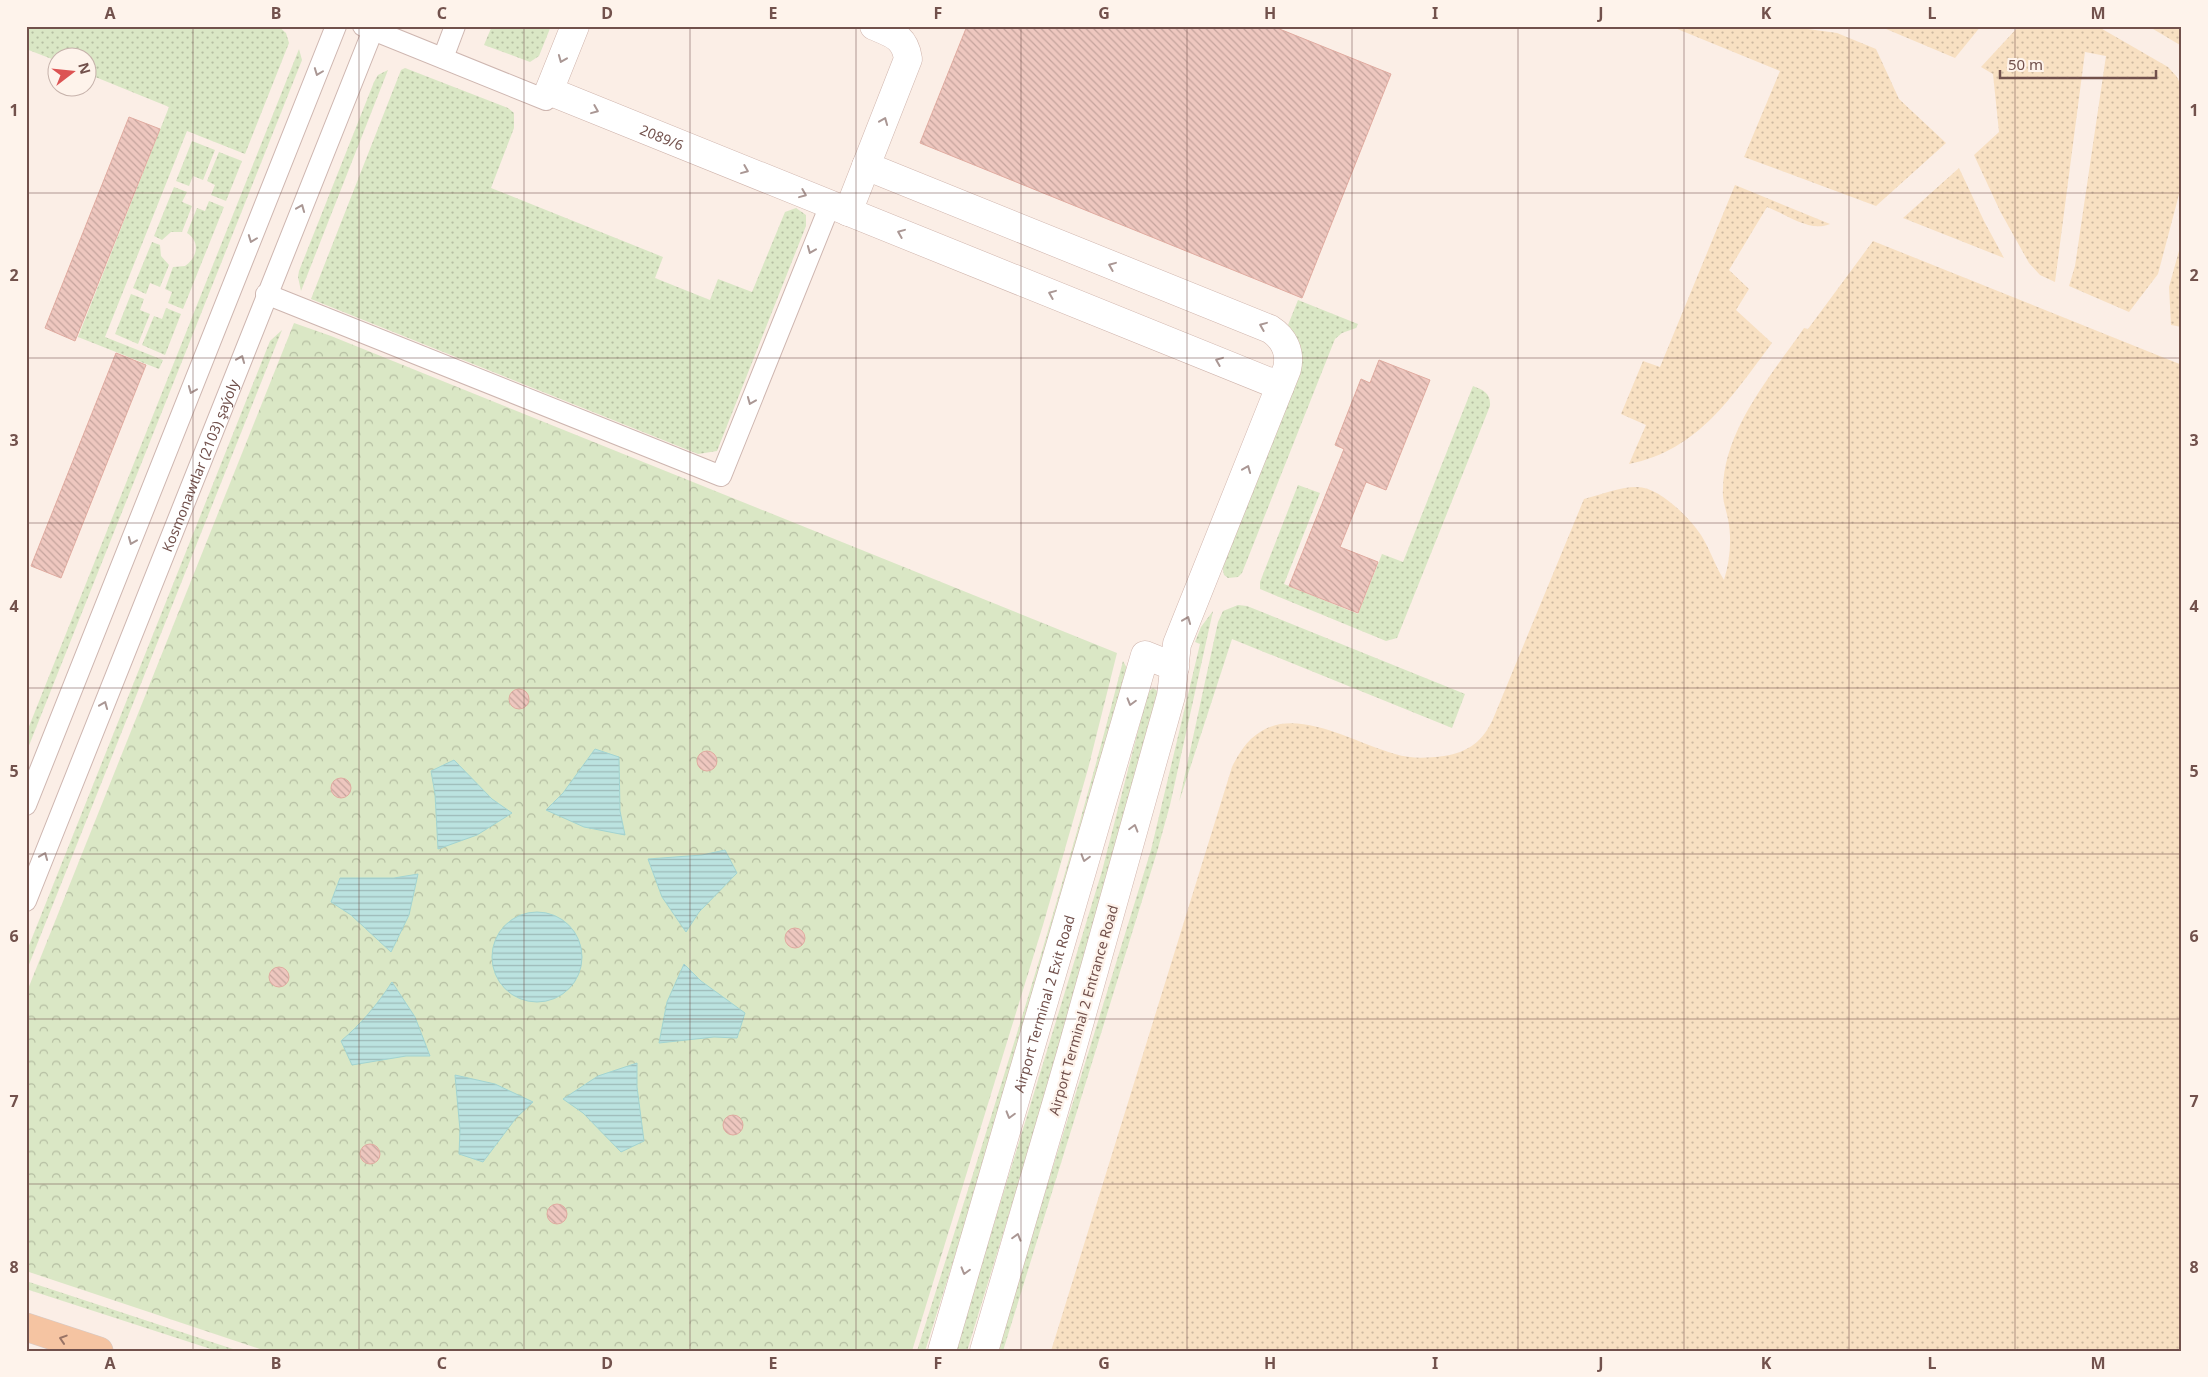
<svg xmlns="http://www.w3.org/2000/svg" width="2208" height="1377" font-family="'Noto Sans',sans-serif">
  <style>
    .grass { fill: url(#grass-dots) }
    .sand { fill: url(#sand-dots) }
    .park { fill: url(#park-crowns) }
    .water { fill: url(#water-rules); stroke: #a2d4d1 }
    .building { fill: url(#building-back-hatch); stroke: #e0aba0 }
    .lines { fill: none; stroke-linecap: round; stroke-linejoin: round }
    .street-casing { stroke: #ceb6b0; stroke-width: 22 }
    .secondary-casing { stroke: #d0b5ad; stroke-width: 29 }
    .primary-casing { stroke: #d5cbc9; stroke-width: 29 }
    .street { stroke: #fff; stroke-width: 20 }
    .secondary { stroke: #fff; stroke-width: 28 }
    .primary { stroke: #f5c4a2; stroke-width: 28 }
    .oneway { stroke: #aa9794 }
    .oneway2 { stroke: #997466 }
    .grid { fill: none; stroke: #72514c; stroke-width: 1; stroke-opacity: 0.55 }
    .labels { text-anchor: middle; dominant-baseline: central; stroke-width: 4.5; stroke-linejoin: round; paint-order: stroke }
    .street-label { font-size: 14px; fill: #72514c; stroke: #fef3eb }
    .neatline { fill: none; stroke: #72514c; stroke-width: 2 }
    .grid-label { font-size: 16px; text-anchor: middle; font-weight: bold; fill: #72514c }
  </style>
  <defs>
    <pattern id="grass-dots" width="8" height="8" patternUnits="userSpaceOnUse" patternTransform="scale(1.25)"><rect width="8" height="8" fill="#dae7c5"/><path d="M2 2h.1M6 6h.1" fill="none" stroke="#b5bea2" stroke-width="1.8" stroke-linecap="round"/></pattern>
    <pattern id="sand-dots" width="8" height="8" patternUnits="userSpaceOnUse" patternTransform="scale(1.25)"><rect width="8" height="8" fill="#f8e0c2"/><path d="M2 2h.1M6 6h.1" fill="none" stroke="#cdb8a0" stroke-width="1.8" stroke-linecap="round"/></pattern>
    <pattern id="park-crowns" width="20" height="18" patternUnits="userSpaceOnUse" patternTransform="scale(1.25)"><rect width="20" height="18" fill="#dae7c5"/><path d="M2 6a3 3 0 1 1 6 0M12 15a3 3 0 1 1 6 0" fill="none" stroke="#b5bea2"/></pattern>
    <pattern id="water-rules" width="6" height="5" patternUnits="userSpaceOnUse" patternTransform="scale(1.25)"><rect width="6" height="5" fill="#bbe3e0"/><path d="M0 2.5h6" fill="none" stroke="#9cbab8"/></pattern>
    <pattern id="building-back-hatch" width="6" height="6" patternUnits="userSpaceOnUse" patternTransform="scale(1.25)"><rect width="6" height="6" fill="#eec7bf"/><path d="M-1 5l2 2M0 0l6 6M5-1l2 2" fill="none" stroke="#c5a49d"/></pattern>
  </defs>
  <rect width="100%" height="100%" fill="#fbeee6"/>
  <!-- grass -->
  <g class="grass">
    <polygon points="26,26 278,26 286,33 289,43 245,154 187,131 105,337 163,360 159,369 78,337 169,107 88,74 88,58 58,58 57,61 26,49"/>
    <polygon points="492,26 551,26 539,56 530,62 484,45"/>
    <polygon points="299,49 302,60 26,753 26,734"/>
    <polygon points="405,68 508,108 514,113 514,128 491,188 663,257 655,278 710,300 718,279 752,292 785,212 796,208 806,215 806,226 717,451 698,454 311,299 401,70"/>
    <polygon points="388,70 301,291 298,277 299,271 374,82 378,75"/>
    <polygon points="192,141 215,150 203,180 193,176 189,186 176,181"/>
    <polygon points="219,152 242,161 226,201 211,195 215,185 207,181"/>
    <polygon points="174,187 187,192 182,202 192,206 182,232 171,232 162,240 154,236"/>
    <path d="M209,201l15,6 -41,102 -15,-6 4,-11 -7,-3 8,-22 12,-1c12,-8 16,-24 2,-33l10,-25 8,3z"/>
    <polygon points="152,242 160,245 161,256 169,265 160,287 150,283 146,294 133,288"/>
    <polygon points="131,294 144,299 140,310 150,314 138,344 115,334"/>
    <polygon points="1298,300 1358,324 1356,328 1342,333 1335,339 1242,573 1238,577 1228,578 1224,575 1222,565 1295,336 1288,325"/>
    <polygon points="166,308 181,314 165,355 142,345 154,316 162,319"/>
    <polygon points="282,330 26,972 26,953 270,341"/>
    <path d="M1473,386c10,4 18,7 17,20l-93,232 -11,3 -126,-52v-7l38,-97 22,8 -36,91 74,30 24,-60 21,8z"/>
    <polygon points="1238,605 1247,606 1465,694 1452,728 1232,639 1179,802 1218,622 1223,611"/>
    <polygon points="1213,611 1170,805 1157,852 1003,1351 996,1351 1151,850 1200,644 1195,642 1201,627"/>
    <path d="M1123,661l5,9 -70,257 -133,424h-8c72,-229 147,-457 206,-690z"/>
    <polygon points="1153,688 1159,692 1069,1019 967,1351 955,1351 1102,871 1148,692"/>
    <polygon points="26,1281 239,1351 217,1351 26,1289"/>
  </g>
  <!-- sand -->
  <g class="sand">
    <polygon points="1670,26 1786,26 1837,33 1876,49 1899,99 1946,143 1876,206 1744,157 1780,71"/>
    <polygon points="1879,26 1981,26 1955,58"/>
    <polygon points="2019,26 2097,26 2168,67 2177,77 2182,88 2182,183 2158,274 2129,312 2069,286 2075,266 2106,56 2085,52 2055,282 2040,275 2029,263 2000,211 1974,155 1999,132 1993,74 1981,67"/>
    <polygon points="2148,26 2182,26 2182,47 2180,45"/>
    <polygon points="1959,168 1984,221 2004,258 1903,218"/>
    <path d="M1735,185l95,39c-20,9 -44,-10 -63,-17l-38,63 20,19 -13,21 36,33c-40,53 -73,107 -143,121l17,-39 -25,-11 22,-53 17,6z"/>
    <polygon points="2182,240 2182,327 2171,325 2169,287"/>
    <path d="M1873,241l309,124v986h-1131l181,-584c37,-79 104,-30 163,-13 16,5 32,4 49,2 25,-4 39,-15 49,-37l91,-220c16,-4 35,-12 53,-12 22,0 52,30 64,48 9,14 14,31 23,45 6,-19 8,-41 4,-61 -2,-10 -6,-19 -5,-30 1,-60 48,-113 81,-161l4,1z"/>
  </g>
  <!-- park -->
  <polygon class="park" points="294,323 331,336 1117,653 1088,769 1043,925 912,1351 266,1351 26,1271 26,994"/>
  <!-- water -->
  <g class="water">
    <polygon points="595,749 619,757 620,811 625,835 584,827 546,810 563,793"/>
    <polygon points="454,760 492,799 512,813 477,835 438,849 435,794 431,771"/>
    <polygon points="725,850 737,873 699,912 686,932 662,897 648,859 702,855"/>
    <polygon points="418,874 409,915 391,952 351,915 331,902 340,878 394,878"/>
    <circle cx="537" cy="957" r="45"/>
    <polygon points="684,964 701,981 745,1013 737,1038 714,1037 659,1043 667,1002"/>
    <path d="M392,982l23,35 15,39h-24l-54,9 -11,-24c20,-17 36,-36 51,-59z"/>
    <polygon points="637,1063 637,1087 644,1141 621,1152 583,1113 563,1099 598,1076"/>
    <polygon points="455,1075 495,1084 533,1102 516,1118 483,1162 459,1154 460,1130"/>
  </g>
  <!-- building -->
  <g class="building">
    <polygon points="967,26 1272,26 1391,74 1302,298 920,143"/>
    <polygon points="129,117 160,129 75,341 45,328"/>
    <polygon points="116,353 146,365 61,578 31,566"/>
    <polygon points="1379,360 1430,380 1386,490 1366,482 1340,547 1378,562 1358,613 1289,586 1344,449 1335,445 1361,379 1370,383"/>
    <circle cx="519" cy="699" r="10"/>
    <circle cx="707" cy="761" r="10"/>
    <circle cx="341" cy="788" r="10"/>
    <circle cx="795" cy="938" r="10"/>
    <circle cx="279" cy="977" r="10"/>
    <circle cx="733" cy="1125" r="10"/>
    <circle cx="370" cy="1154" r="10"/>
    <circle cx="557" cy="1214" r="10"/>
  </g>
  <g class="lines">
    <defs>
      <g id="street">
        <polyline points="363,26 546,100 549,91"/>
        <polyline points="443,58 455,26"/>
        <polyline points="266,294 721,476 830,205"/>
        <polyline points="26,805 336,26"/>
        <path id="s1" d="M26,901l347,-871"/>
      </g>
      <g id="secondary">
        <path id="s2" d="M575,26l-26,65 731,295"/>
        <path d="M866,166l404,163c14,9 21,23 17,40l-110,275 -6,52 -100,357 -87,298"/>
        <path d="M848,212l60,-153c-3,-22 -15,-25 -34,-33"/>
        <path id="s3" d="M942,1351l203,-696 30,12"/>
      </g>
      <polyline id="primary" points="26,1327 99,1351"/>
    </defs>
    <!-- street casing -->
    <use href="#street" class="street-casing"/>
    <!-- secondary casing -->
    <use href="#secondary" class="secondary-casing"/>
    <!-- primary casing -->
    <use href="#primary" class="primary-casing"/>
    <!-- street -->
    <use href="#street" class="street"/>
    <!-- secondary -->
    <use href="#secondary" class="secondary"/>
    <!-- primary -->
    <use href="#primary" class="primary"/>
  </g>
  <!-- one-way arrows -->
  <defs><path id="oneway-chevron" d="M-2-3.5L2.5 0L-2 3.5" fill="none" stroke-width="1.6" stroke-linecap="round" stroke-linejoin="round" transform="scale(1.25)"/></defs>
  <g class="oneway">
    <use href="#oneway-chevron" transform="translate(562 59) rotate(112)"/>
    <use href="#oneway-chevron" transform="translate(318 72) rotate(111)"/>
    <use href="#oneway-chevron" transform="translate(595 110) rotate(22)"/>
    <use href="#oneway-chevron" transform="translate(884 121) rotate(-68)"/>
    <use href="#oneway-chevron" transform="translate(745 170) rotate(22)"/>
    <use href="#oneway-chevron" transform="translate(803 194) rotate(22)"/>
    <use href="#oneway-chevron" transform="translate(301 208) rotate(-68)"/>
    <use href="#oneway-chevron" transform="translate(901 233) rotate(-158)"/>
    <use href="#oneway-chevron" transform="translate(252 239) rotate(111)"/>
    <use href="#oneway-chevron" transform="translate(811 250) rotate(112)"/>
    <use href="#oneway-chevron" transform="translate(1112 266) rotate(-158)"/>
    <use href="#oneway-chevron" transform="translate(1052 294) rotate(-158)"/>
    <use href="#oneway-chevron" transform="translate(1263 326) rotate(-158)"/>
    <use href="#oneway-chevron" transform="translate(241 359) rotate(-68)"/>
    <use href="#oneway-chevron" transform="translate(1219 361) rotate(-158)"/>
    <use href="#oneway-chevron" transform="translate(192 390) rotate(112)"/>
    <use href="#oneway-chevron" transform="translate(751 401) rotate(112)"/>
    <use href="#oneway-chevron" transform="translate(1247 469) rotate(-68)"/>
    <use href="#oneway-chevron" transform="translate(132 541) rotate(112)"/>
    <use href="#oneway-chevron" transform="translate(1187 620) rotate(-68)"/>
    <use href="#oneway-chevron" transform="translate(1131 702) rotate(106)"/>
    <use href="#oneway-chevron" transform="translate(104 705) rotate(-68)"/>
    <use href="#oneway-chevron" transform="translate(1134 828) rotate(-74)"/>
    <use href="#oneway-chevron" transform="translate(44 856) rotate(-68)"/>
    <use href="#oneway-chevron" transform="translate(1085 858) rotate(106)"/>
    <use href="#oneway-chevron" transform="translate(1010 1115) rotate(106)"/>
    <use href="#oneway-chevron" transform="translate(1017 1237) rotate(-74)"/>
    <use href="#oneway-chevron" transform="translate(965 1271) rotate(106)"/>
  </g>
  <use class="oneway2" href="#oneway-chevron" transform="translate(63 1339) rotate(-162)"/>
  <!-- grid -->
  <path class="grid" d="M193,26v1325M359,26v1325M524,26v1325M690,26v1325M856,26v1325M1021,26v1325M1187,26v1325M1352,26v1325M1518,26v1325M1684,26v1325M1849,26v1325M2015,26v1325M26,193h2156M26,358h2156M26,523h2156M26,688h2156M26,854h2156M26,1019h2156M26,1184h2156"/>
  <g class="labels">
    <!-- street labels -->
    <g class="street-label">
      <text stroke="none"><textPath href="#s2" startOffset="192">2089/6</textPath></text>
      <text stroke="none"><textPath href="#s1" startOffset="469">Kosmonawtlar (2103) şaýoly</textPath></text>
      <text stroke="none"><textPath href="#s3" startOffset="362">Airport Terminal 2 Exit Road</textPath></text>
      <text transform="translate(1083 1010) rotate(-74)">Airport Terminal 2 Entrance Road</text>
    </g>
  </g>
  <!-- border -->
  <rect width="2208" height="1377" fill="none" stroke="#fef3eb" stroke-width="55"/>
  <!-- north arrow -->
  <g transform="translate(72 72) rotate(74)"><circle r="24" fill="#fef3eb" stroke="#c6b2ab"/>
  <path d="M0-4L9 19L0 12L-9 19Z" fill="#dc5353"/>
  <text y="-8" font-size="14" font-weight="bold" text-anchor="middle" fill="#72514c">N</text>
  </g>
  <!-- scale -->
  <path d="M2000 70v8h156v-8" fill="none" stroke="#72514c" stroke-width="2.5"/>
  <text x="2008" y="70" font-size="15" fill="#72514c" stroke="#fef3eb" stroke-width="4" paint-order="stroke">50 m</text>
  <rect x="28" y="28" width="2152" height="1322" class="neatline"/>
  <g class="grid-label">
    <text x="110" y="19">A</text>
    <text x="276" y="19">B</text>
    <text x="442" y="19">C</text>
    <text x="607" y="19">D</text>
    <text x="773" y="19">E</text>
    <text x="938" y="19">F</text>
    <text x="1104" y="19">G</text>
    <text x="1270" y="19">H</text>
    <text x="1435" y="19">I</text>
    <text x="1601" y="19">J</text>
    <text x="1766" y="19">K</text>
    <text x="1932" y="19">L</text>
    <text x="2098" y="19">M</text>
    <text x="14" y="116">1</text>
    <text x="2194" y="116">1</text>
    <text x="14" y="281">2</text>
    <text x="2194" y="281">2</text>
    <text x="14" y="446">3</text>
    <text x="2194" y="446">3</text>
    <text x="14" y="612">4</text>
    <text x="2194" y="612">4</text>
    <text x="14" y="777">5</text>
    <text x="2194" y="777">5</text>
    <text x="14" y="942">6</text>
    <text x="2194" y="942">6</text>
    <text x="14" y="1107">7</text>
    <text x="2194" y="1107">7</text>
    <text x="14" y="1273">8</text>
    <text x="2194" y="1273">8</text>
    <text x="110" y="1369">A</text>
    <text x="276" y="1369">B</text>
    <text x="442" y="1369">C</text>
    <text x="607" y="1369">D</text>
    <text x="773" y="1369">E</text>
    <text x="938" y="1369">F</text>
    <text x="1104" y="1369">G</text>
    <text x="1270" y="1369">H</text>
    <text x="1435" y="1369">I</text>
    <text x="1601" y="1369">J</text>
    <text x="1766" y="1369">K</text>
    <text x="1932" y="1369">L</text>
    <text x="2098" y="1369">M</text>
  </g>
</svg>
